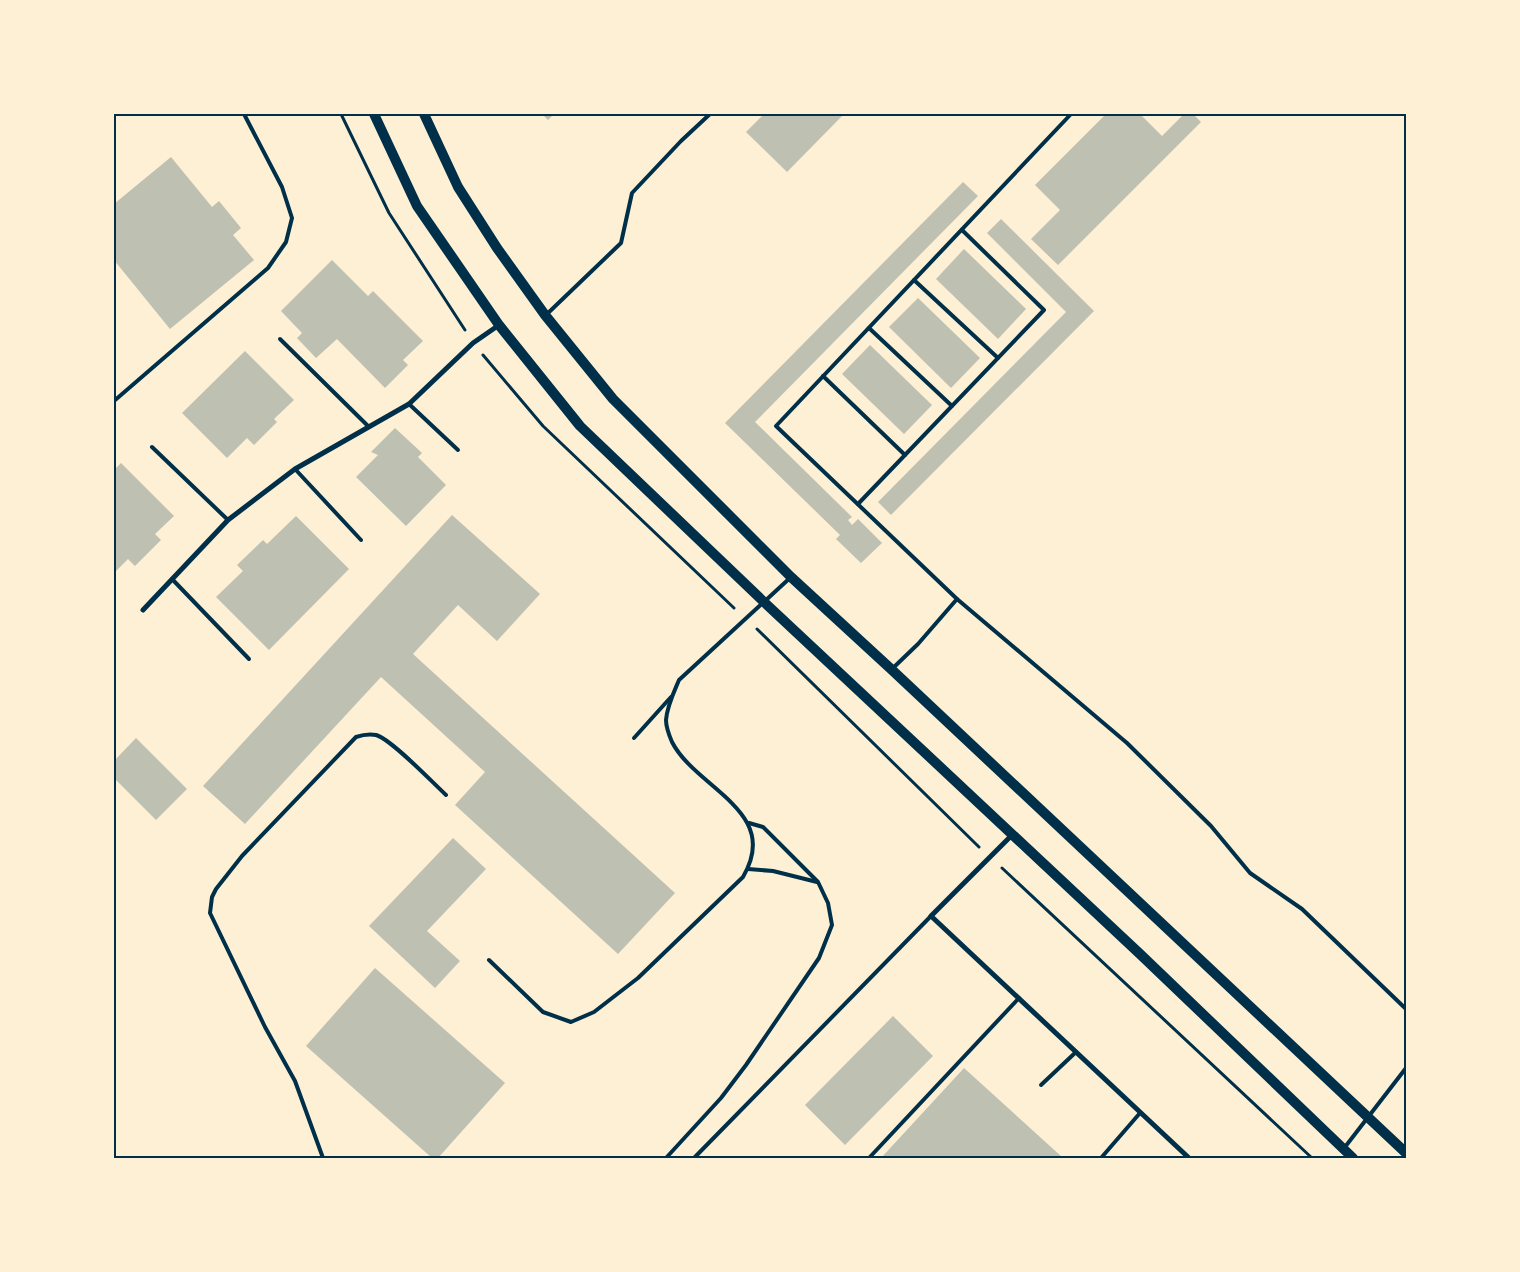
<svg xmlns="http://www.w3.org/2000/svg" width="1520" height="1272" font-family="'Noto Sans',sans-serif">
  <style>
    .building { fill: #bec0b2 }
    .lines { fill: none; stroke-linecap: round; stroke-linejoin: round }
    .path { stroke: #003049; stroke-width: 3 }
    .service { stroke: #003049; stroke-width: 4 }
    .minor { stroke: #003049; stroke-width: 5 }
    .secondary { stroke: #003049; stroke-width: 10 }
    .neatline { fill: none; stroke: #003049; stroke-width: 2 }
  </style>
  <rect width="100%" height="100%" fill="#fdf0d5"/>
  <!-- building -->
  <g class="building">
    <polygon points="542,114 554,114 548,120"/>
    <polygon points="764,114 844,114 787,172 746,132"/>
    <polygon points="1106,114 1140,114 1162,136 1184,114 1193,114 1201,122 1058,265 1031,239 1060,210 1035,185"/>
    <polygon points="171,157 212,207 219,201 241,228 233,235 254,260 170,329 114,260 114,204"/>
    <polygon points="963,182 978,196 755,422 852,517 848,520 852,525 858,519 882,543 861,563 836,539 840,535 725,423"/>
    <polygon points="1001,219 1094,311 891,515 878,502 1066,312 987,233"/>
    <polygon points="964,249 1026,309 998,339 936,279"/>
    <polygon points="332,260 368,296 373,291 423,341 403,360 408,365 385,388 337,339 316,358 297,338 302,333 281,311"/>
    <polygon points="918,298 980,358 951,388 889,327"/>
    <polygon points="870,345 932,405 904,434 842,374"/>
    <polygon points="245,351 294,400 274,419 277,422 254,445 247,438 227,458 182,413"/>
    <polygon points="395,428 422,453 418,457 446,485 406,526 356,477 378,455 371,452"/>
    <polygon points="121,463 174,516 155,534 161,540 135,566 128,559 114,573 114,470"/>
    <polygon points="452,515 540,594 497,641 458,605 413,654 675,893 618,954 455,805 485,772 381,677 245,824 203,786"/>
    <polygon points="296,516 349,569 269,650 216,597 243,571 237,565 263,540 267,544"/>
    <polygon points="136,738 187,789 156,820 114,778 114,761"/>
    <polygon points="453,838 486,869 427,931 460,961 435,988 369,926"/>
    <polygon points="375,968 505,1083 438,1158 432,1158 306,1046"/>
    <polygon points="893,1016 933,1056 845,1145 805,1105"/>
    <polygon points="964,1068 1062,1157 1061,1158 881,1158"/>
  </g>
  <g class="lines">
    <!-- path -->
    <g class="path">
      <polyline points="341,114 389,213 465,330"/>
      <polyline points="483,355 543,426 734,608"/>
      <polyline points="757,629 979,847"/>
      <polyline points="1002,868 1312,1158"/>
    </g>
    <!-- service -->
    <g class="service">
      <polyline points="914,280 998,358"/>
      <polyline points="547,314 621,243 632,193 681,141 710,114"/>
      <polyline points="869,328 952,406"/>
      <polyline points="280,339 369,427"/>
      <polyline points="823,376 905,455"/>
      <polyline points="114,401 268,268 286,242 292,218 282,187 244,114"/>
      <polyline points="409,404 458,450"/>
      <polyline points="152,447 228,520"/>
      <polyline points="295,469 361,540"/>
      <polyline points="858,504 1044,310 962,230"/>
      <polyline points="172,579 249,659"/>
      <polyline points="957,599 776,426 1071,114"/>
      <polyline points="893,668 918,644 957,599 1127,743 1211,826 1250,873 1302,909 1406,1009"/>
      <polyline points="634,738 671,697"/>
      <polyline points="748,869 773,871 817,882"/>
      <path d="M489,960l54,52 28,10 23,-10 44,-34 105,-101c39,-66 -47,-88 -71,-135 -3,-7 -6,-15 -6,-22 1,-14 8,-28 13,-40l112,-103"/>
      <polyline points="1041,1085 1076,1052"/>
      <polyline points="1345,1147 1406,1068"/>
      <path d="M323,1158l-28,-77 -30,-54 -55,-114 2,-16 4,-8 26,-33 114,-119c6,-2 13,-3 20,-2 15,4 56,47 70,60"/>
      <polyline points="666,1158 721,1098 746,1065 819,958 832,925 828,903 818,882 763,827 749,823"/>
      <polyline points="694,1158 931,916"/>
      <polyline points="869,1158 1019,998"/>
      <polyline points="1101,1158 1140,1113"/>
    </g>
    <!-- minor -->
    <g class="minor">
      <polyline points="143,610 228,520 295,469 409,404 473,343 499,325"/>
      <polyline points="1012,835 931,916 1189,1158"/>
    </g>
    <!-- secondary -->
    <g class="secondary">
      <polyline points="374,114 417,206 499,325 580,426 764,602 1140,954 1353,1158"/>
      <polyline points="424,114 458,187 497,248 545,315 613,399 791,577 891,669 1406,1153"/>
    </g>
  </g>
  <!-- border -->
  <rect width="1520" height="1272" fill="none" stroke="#fdf0d5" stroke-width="230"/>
  <rect x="115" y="115" width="1290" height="1042" class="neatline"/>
</svg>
